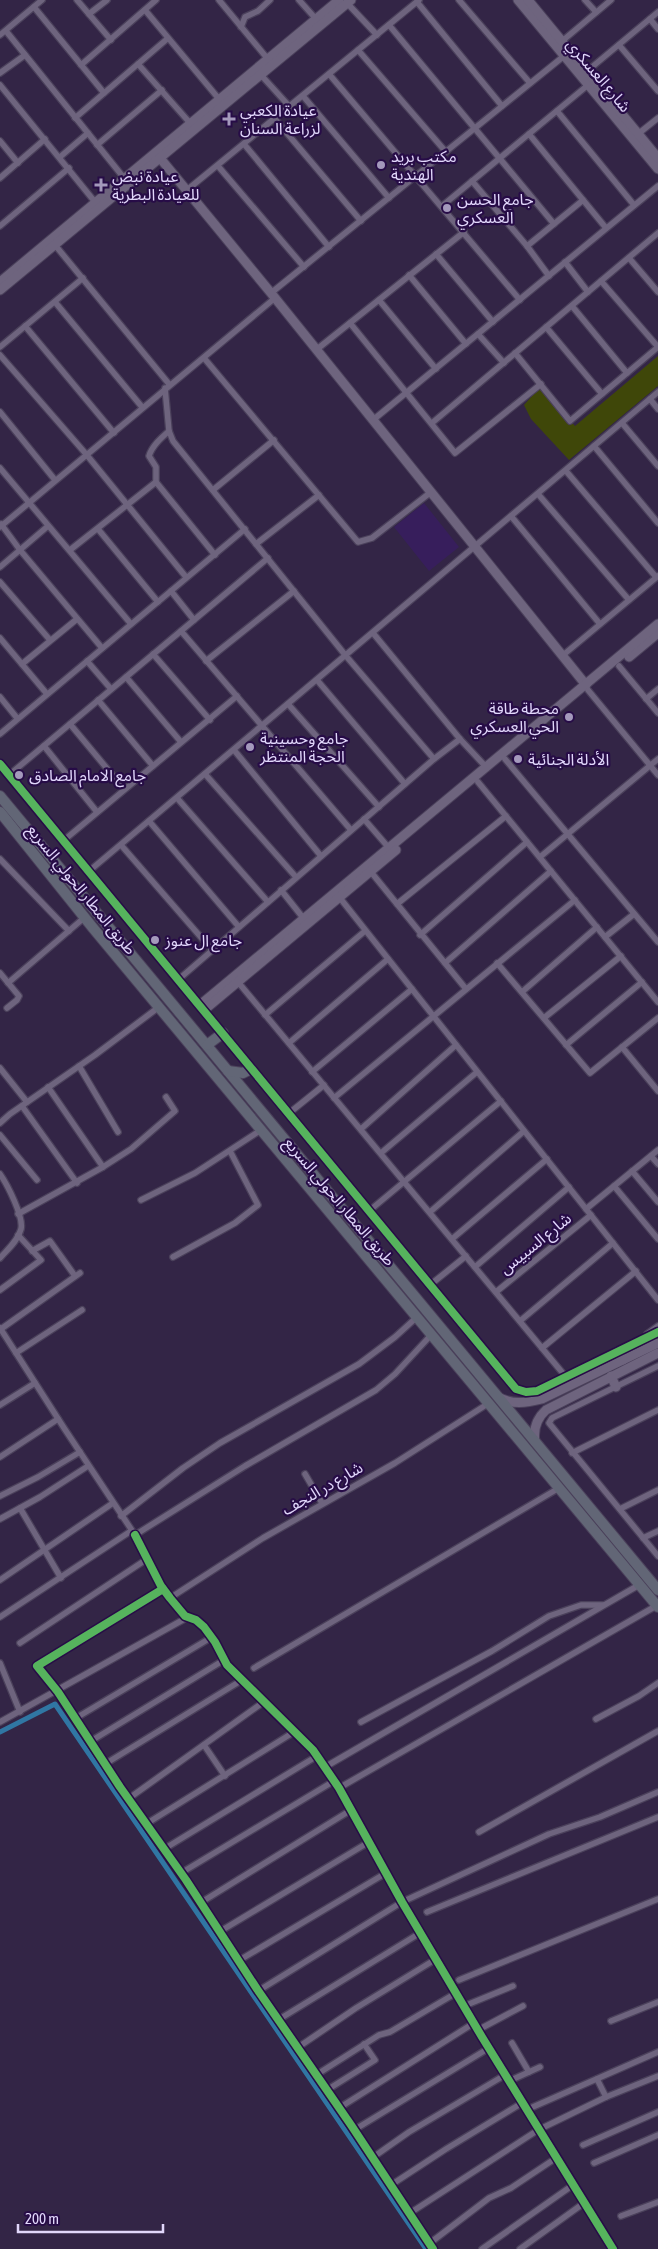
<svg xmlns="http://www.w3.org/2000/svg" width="658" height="2249" font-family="'Asap Condensed','Noto Sans Arabic',sans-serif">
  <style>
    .built { fill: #371e5c }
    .green { fill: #3f4709 }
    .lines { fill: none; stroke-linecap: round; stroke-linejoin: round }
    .canal { stroke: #3076a3; stroke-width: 5 }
    .street-casing { stroke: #4b415b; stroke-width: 8 }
    .secondary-casing { stroke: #4b415b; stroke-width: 11 }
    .highway-casing { stroke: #4b415b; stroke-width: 12 }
    .street { stroke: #6e647e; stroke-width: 5.5 }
    .secondary { stroke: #6e647e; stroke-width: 9 }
    .highway { stroke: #626676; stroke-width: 10 }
    .cycleway-casing { stroke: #270c47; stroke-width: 11 }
    .cycleway { stroke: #56b35d; stroke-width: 8 }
    .poi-dot { fill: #a499bc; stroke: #270c47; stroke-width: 2 }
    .labels { text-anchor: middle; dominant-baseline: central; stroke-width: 4.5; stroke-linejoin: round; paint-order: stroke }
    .street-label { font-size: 16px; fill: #e1d7fb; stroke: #270c47 }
    .poi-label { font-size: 16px; fill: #e1d7fb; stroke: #270c47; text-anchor: start }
  </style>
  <rect width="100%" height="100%" fill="#332546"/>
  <!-- built -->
  <polygon class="built" points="424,503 459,547 429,571 394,527"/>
  <!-- green -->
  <polygon class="green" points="658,356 658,386 569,460 531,419 524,405 540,387 575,426"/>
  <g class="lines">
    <!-- canal -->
    <polyline class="canal" points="0,1732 55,1704 426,2249"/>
    <defs>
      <g id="street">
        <polyline points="77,0 111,40"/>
        <polyline points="219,0 267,58"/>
        <polyline points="299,0 316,19"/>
        <polyline points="459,0 530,83"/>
        <polyline points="585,0 596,12"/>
        <polyline points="417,2 502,106"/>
        <polyline points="347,3 377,35"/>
        <polyline points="34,7 104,93"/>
        <polyline points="145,10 219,99"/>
        <polyline points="89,14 107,0"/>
        <polyline points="650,19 658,29"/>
        <polyline points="389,25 554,224"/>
        <polyline points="241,27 245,17 258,11 270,0"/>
        <polyline points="6,31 124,178"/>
        <polyline points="0,35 42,0"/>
        <polyline points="561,42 611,0"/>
        <polyline points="619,45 658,91"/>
        <polyline points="358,50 446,152"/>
        <polyline points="138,64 190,123"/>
        <polyline points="81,65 156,0"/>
        <polyline points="586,72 658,12"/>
        <polyline points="0,73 25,55"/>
        <polyline points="329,74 520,300"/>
        <polyline points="261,75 290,107"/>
        <polyline points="0,85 95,202"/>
        <polyline points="303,96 389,198"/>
        <polyline points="557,111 634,205"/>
        <polyline points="75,118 167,39"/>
        <polyline points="275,119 361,221"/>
        <polyline points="529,134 606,228"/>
        <polyline points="638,134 658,118"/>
        <polyline points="0,141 18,163"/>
        <polyline points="244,144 329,247"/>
        <polyline points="97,145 162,90"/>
        <polyline points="60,157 88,133"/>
        <polyline points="218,166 304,267"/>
        <polyline points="0,178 45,139"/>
        <polyline points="472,181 527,246 549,276"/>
        <polyline points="187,190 419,0"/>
        <polyline points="442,206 588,85"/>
        <polyline points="0,226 69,168"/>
        <polyline points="55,245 169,384"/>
        <polyline points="527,246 583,200"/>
        <polyline points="436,254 493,322"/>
        <polyline points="629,258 658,292"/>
        <polyline points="565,262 588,292"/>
        <polyline points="409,275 466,344"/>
        <polyline points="601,281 658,347"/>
        <polyline points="271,293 564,56"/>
        <polyline points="379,300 436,369"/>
        <polyline points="55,302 142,407"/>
        <polyline points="572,306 627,373"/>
        <polyline points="350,323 455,453 541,384"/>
        <polyline points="25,326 114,433"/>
        <polyline points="546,327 602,394"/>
        <polyline points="478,334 504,363"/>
        <polyline points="0,347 83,278"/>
        <polyline points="316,350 464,232"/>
        <polyline points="515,353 570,421 658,347"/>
        <polyline points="0,355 86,454 186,577"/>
        <polyline points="204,358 358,542 372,538 431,492"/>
        <polyline points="165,388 169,431 173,441 346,656 434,759"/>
        <polyline points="650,399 658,409"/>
        <polyline points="0,412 55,480"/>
        <polyline points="373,420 658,186"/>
        <polyline points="432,423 658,233"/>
        <polyline points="622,423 658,466"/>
        <path d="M169,431c-8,7 -17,15 -20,25l7,11v15l59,73"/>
        <polyline points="594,446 658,523"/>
        <polyline points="0,468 131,624"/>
        <polyline points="566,471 656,577"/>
        <polyline points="213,490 274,440"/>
        <polyline points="538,494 629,600"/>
        <polyline points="511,516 600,624"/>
        <polyline points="1,524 20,550 102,648"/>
        <polyline points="0,527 275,298"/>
        <polyline points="98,529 158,602"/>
        <polyline points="256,544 319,495"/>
        <polyline points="70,550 156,482"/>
        <polyline points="0,567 48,526"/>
        <polyline points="0,582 50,640"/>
        <polyline points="171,591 194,620"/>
        <polyline points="181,631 351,830"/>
        <polyline points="373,633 460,739 487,768"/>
        <polyline points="0,638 47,694"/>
        <polyline points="153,654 210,720"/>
        <polyline points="562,656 658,576"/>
        <polyline points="87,661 111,689"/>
        <polyline points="206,661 294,591"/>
        <polyline points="22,664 77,619"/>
        <polyline points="619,666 658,713"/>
        <polyline points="126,677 181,742"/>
        <polyline points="317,680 405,784"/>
        <polyline points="588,690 658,775"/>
        <polyline points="0,697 17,718"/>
        <polyline points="646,699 658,689"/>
        <polyline points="98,700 153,766"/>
        <polyline points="288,704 379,807"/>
        <polyline points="70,724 124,789"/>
        <polyline points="0,734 245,529"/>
        <polyline points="44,746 97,812"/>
        <polyline points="234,750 321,856"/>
        <polyline points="505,759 658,942"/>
        <polyline points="0,764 516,1389 526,1392 537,1391 658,1332"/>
        <polyline points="205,774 296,877"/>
        <polyline points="9,775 268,558"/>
        <polyline points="478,782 658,1002"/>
        <polyline points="177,798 268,902"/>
        <polyline points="364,819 389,848"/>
        <polyline points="149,821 239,927"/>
        <polyline points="63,841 237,696"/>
        <polyline points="121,845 212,950"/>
        <polyline points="540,857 658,759"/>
        <polyline points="0,859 69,931"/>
        <polyline points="88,872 658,392"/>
        <polyline points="371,872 466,989"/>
        <polyline points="281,890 304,919"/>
        <polyline points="340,898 658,1300"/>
        <polyline points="397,904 506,816"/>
        <polyline points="420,935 527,842"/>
        <polyline points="605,937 634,914"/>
        <polyline points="445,963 551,871"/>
        <polyline points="497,963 590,1073 658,1018"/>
        <polyline points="0,973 19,996 17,1000 7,1008"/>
        <polyline points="179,979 434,759 460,739"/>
        <polyline points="238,982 566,1377"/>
        <polyline points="8,983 85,917"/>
        <polyline points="522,992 597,927"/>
        <polyline points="265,1015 365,931"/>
        <polyline points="544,1018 621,956"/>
        <polyline points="289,1043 388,959"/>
        <polyline points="566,1045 642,982"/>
        <polyline points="622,1047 658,1091"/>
        <polyline points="79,1066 118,1132"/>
        <polyline points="0,1068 27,1102"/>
        <polyline points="312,1072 412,989"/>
        <polyline points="48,1087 103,1167"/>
        <polyline points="334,1098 575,900"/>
        <polyline points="22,1106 77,1183"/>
        <polyline points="288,1114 324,1085"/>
        <polyline points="0,1123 10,1114 95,1055 159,1007"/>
        <polyline points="361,1129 456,1045"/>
        <polyline points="0,1135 37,1180"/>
        <polyline points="381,1153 477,1072"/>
        <polyline points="651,1156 658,1164"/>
        <polyline points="632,1171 658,1202"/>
        <path d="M0,1174c7,10 24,43 21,55 -3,12 -14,21 -21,29"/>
        <polyline points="614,1186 658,1239"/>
        <polyline points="141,1200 195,1173 261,1130"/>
        <polyline points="586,1209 658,1150"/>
        <polyline points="369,1211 501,1101"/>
        <polyline points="430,1212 524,1131"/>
        <polyline points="18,1214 103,1167 131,1149 175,1111 166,1097"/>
        <polyline points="452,1239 547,1159"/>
        <polyline points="32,1251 50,1241 75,1276"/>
        <polyline points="173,1257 235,1223 258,1205 230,1151"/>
        <polyline points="475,1267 569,1187"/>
        <polyline points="430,1285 466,1256"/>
        <polyline points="0,1290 41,1260 18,1235"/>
        <polyline points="496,1292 591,1215"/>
        <polyline points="520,1321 613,1243"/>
        <polyline points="0,1328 64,1428 135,1535 245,1466 376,1390 395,1374 432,1334"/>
        <polyline points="1,1329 80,1273"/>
        <polyline points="647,1334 658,1326"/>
        <polyline points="542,1348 636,1271"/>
        <polyline points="16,1353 82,1310"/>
        <polyline points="658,1366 552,1418 549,1423 658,1556"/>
        <polyline points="0,1405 35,1383"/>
        <polyline points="572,1453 658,1410"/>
        <polyline points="0,1457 58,1419"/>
        <polyline points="305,1474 322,1503"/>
        <polyline points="0,1496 38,1477 80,1452"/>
        <polyline points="20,1508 61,1578"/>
        <polyline points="620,1509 658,1490"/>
        <polyline points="121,1516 183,1468 220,1443 359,1364 395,1337 417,1317"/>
        <polyline points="0,1519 40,1497 88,1466"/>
        <polyline points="135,1535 161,1586 170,1598 185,1616 196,1620 204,1627 215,1642 227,1665 313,1750 339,1788 402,1902 482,2037 613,2249"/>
        <polyline points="643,1538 658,1531"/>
        <polyline points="0,1580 113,1503"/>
        <polyline points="163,1589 37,1666 58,1692 120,1787 186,1880 257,1989 351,2125 433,2249"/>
        <polyline points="170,1598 263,1538 395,1463 489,1403"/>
        <polyline points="0,1617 131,1531"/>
        <polyline points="20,1643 147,1559"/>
        <polyline points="0,1663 20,1712"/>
        <polyline points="254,1668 559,1488"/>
        <polyline points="76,1718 212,1637"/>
        <polyline points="596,1719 639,1696 658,1683"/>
        <polyline points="0,1722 188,1617"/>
        <polyline points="361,1722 492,1651 549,1616 581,1605 603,1605"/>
        <polyline points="91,1741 224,1660"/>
        <polyline points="204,1745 225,1776"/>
        <polyline points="105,1764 242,1680"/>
        <polyline points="325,1767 639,1585"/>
        <polyline points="339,1788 656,1606"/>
        <polyline points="128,1799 265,1701"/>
        <polyline points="146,1824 294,1732"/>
        <polyline points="479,1832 658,1731"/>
        <polyline points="164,1849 317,1756"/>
        <polyline points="181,1873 334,1781"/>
        <polyline points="200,1903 351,1810"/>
        <polyline points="427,1912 658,1817"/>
        <polyline points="219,1932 369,1842"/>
        <polyline points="238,1961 386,1873"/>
        <polyline points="459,1980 658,1899"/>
        <polyline points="258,1991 402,1902 549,1834 600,1817 658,1792"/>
        <polyline points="464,2006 513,1986"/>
        <polyline points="278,2020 420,1933"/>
        <polyline points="611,2021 658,2002"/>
        <polyline points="478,2030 523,2006"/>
        <polyline points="512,2043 529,2072"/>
        <polyline points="297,2048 356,2008 436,1959"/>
        <polyline points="316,2075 379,2035 390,2032 456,1993"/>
        <polyline points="597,2079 606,2097"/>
        <polyline points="509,2081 540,2067"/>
        <polyline points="327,2090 375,2060 364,2044"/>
        <polyline points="339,2108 474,2023"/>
        <polyline points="526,2110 658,2052"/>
        <polyline points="354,2130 489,2048"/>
        <polyline points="583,2145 658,2112"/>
        <polyline points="372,2158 409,2132 505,2075"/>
        <polyline points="594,2163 658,2135"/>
        <polyline points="391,2185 446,2149 522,2103"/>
        <polyline points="410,2213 538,2130 606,2097 658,2076"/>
        <polyline points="621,2216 658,2202"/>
        <polyline points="430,2243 489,2198 511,2188 556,2158"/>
        <polyline points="482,2249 573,2185"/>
        <polyline points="520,2249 584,2203"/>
      </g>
      <g id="secondary">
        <polyline points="518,0 658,169"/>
        <polyline points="528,0 658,158"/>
        <polyline points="160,158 271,293 586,685"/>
        <polyline points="0,282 339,0"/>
        <polyline points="0,290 351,0"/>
        <polyline points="629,657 658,633"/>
        <polyline points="200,1005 658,624"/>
        <polyline points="204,1010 396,850"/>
        <polyline points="617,1352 623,1360"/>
        <polyline points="611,1376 616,1387"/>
        <path d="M498,1397c14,8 28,6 44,2l116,-56"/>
        <path d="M535,1442c-2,-13 1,-23 11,-32l112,-57"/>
      </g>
      <g id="highway">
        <polyline points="0,796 658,1590"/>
        <polyline points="0,812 93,928 658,1607"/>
        <polyline points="207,1045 223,1033"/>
        <polyline points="228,1071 243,1073 251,1069"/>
      </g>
    </defs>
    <!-- street casing -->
    <use href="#street" class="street-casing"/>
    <!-- secondary casing -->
    <use href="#secondary" class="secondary-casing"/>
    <!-- highway casing -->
    <use href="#highway" class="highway-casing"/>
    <!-- street -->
    <use href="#street" class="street"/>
    <!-- secondary -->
    <use href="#secondary" class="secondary"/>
    <!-- highway -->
    <use href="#highway" class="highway"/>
    <defs>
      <g id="cycleway">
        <polyline points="0,764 516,1389 526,1392 537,1391 658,1332"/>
        <polyline points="135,1535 161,1586 170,1598 185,1616 196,1620 204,1627 215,1642 227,1665 313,1750 339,1788 402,1902 482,2037 613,2249"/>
        <polyline points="163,1589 37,1666 58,1692 120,1787 186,1880 257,1989 351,2125 433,2249"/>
      </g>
    </defs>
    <!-- cycleway casing -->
    <use href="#cycleway" class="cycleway-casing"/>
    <!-- cycleway -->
    <use href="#cycleway" class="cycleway"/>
  </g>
  <!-- markers -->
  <g class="poi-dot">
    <path d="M226.5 111.5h5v5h5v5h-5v5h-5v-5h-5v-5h5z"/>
    <circle cx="381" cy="165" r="5"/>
    <path d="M98.5 177.5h5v5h5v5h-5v5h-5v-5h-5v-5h5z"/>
    <circle cx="447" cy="208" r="5"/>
    <circle cx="569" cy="717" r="5"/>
    <circle cx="250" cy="747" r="5"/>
    <circle cx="518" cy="759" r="5"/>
    <circle cx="19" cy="775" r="5"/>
    <circle cx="155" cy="940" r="5"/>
  </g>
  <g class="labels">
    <!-- street labels -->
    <g class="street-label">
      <text transform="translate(599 75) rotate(50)">شارع العسكري</text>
      <text transform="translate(82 889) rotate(51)">طريق المطار الحولي السريع</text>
      <text transform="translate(340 1201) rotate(50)">طريق المطار الحولي السريع</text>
      <text transform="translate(535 1243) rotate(-39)">شارع السبيس</text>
      <text transform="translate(322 1488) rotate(-30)">شارع در النجف</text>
    </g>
    <!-- poi labels -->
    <g class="poi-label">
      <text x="240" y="110">عيادة الكعبي<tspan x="240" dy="18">لزراعة السنان</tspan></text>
      <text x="391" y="156">مكتب بريد<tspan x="391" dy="18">الهندية</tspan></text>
      <text x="112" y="176">عيادة نبض<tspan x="112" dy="18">للعيادة البطرية</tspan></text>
      <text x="457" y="199">جامع الحسن<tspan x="457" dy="18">العسكري</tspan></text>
      <text x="559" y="708" text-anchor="end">محطة طاقة<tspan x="559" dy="18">الحي العسكري</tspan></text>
      <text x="260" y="738">جامع وحسينية<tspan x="260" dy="18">الحجة المنتظر</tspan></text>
      <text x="528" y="759">الأدلة الجنائية</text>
      <text x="29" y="775">جامع الامام الصادق</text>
      <text x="165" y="940">جامع ال عنوز</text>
    </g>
  </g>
  <!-- scale -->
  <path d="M18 2224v8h145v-8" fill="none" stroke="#e1d7fb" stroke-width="2.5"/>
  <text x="25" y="2224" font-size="15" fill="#e1d7fb" stroke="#270c47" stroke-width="4" paint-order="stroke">200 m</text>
</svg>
